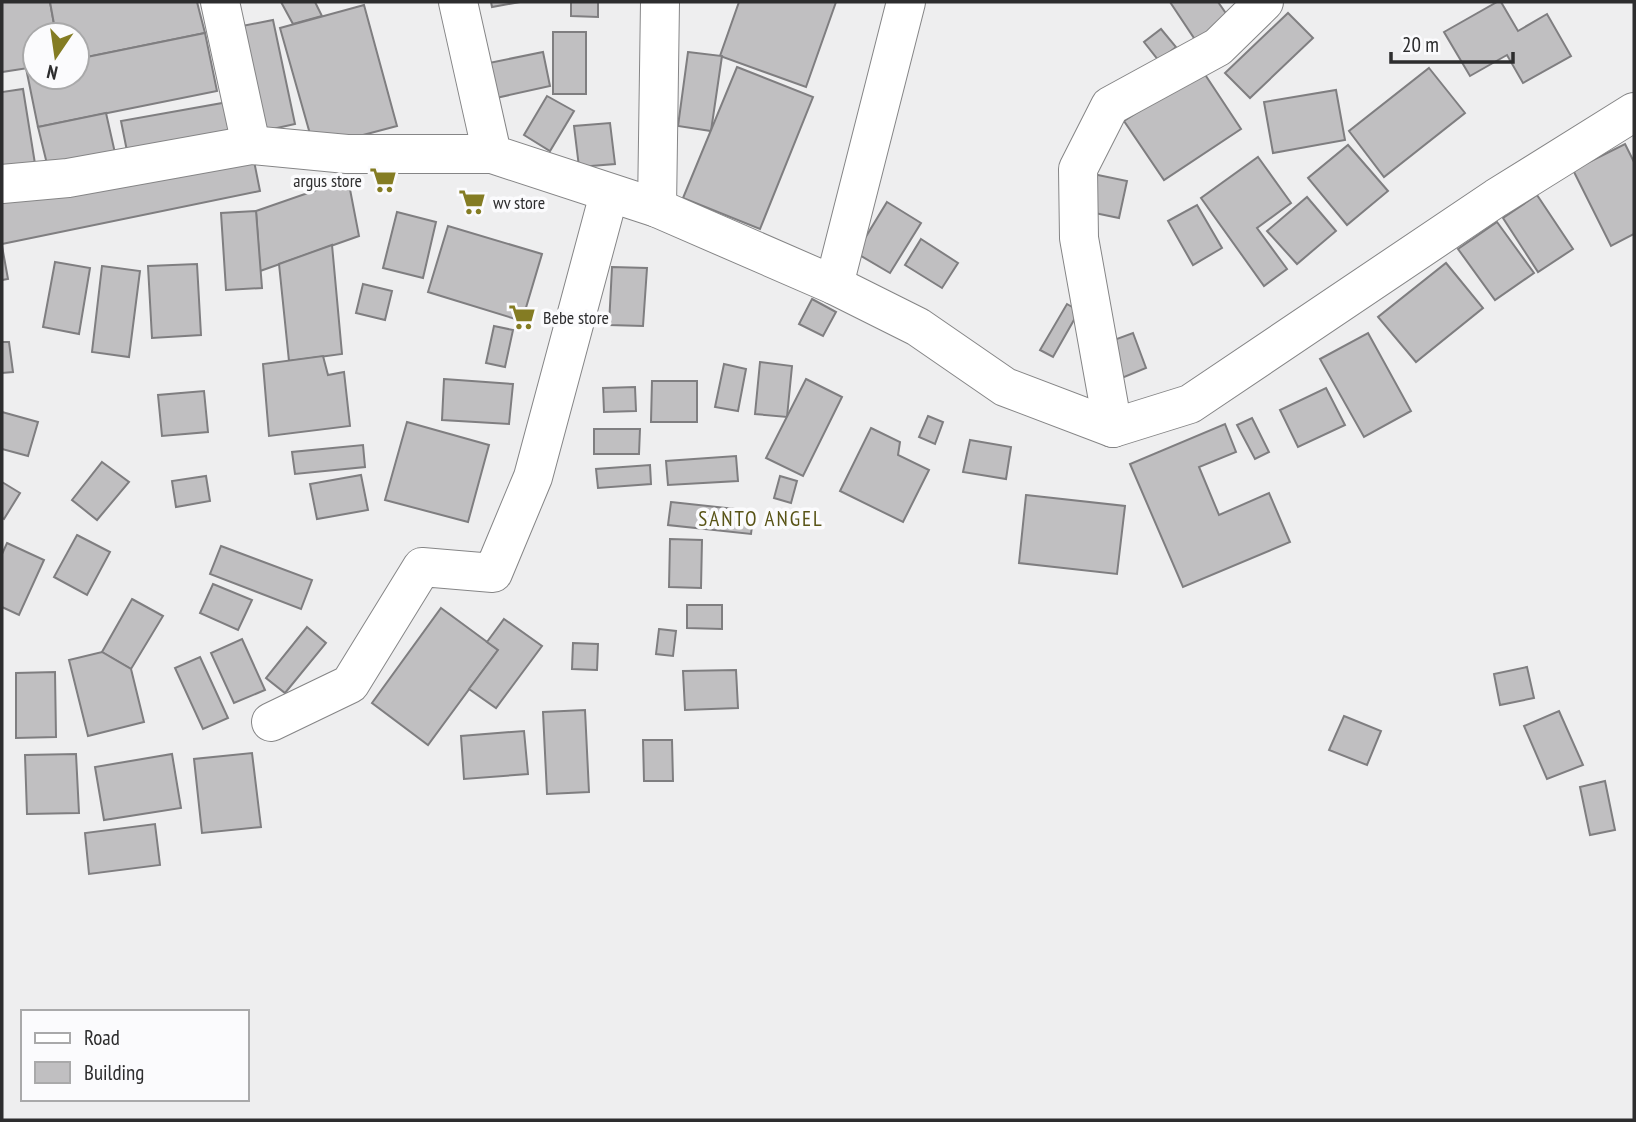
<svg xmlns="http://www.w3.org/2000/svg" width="1636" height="1122" font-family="'PT Sans Narrow',sans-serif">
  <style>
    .building { fill: #c0bfc1; stroke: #7f7e80; stroke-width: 2 }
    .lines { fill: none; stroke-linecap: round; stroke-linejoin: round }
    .minor-casing { stroke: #858586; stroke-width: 40 }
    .primary-casing { stroke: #858586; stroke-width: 40 }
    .minor { stroke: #fff; stroke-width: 38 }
    .primary { stroke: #fff; stroke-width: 38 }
    .labels { text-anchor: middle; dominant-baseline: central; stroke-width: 7; stroke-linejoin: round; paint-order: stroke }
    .poi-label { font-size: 18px; fill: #2d2d2e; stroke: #fbfbfd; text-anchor: start }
    .quarter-label { font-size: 21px; letter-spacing: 2px; fill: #595417; stroke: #fbfbfd }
  </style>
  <rect width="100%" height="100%" fill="#eeeeef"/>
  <!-- building -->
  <g class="building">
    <polygon points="2,2 50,2 56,35 35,35 35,67 2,72"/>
    <polygon points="50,2 197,2 205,33 77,59 77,35 56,35"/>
    <polygon points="281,2 315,2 322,16 293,24"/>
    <polygon points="491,2 520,2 492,7"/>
    <polygon points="571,2 598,2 598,17 571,16"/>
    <polygon points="739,2 836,2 806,87 720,56"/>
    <polygon points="1170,2 1218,2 1232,22 1198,44"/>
    <polygon points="1497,2 1501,2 1518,31 1547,14 1571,56 1523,83 1507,55 1470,76 1444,32"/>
    <polygon points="364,5 397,126 314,148 280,28"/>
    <polygon points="1288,13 1313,38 1250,98 1225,73"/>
    <polygon points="273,20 295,124 259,132 237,27"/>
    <polygon points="1161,29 1176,47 1159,61 1144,42"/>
    <rect x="553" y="32" width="33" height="62"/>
    <polygon points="205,33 217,91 38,127 26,68 35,67 35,77 77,77 77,59"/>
    <polygon points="543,52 550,86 496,98 489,63"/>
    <polygon points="688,52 722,56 711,131 678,126"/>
    <polygon points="737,67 813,97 760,229 683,198"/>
    <polygon points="1429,68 1465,113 1384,177 1349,131"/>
    <polygon points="1202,70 1241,129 1164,180 1124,121"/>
    <polygon points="23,89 36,170 2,175 2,92"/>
    <polygon points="1336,90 1345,140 1273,153 1264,102"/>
    <polygon points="547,96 574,111 550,151 524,135"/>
    <polygon points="228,102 234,137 128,156 121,121"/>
    <polygon points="106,113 115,153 48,168 38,127"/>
    <polygon points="610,123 615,164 579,167 574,126"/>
    <polygon points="1625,144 1634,162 1634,234 1611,246 1573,170"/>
    <polygon points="1348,145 1388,191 1347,225 1308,178"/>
    <polygon points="252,151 260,191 2,244 2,202"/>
    <polygon points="1258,157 1291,203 1257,228 1287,269 1264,286 1201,198"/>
    <polygon points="1093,174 1127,181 1119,218 1085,211"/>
    <polygon points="348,179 359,236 260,271 256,211"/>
    <polygon points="1537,195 1573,249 1538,272 1503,218"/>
    <polygon points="1307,197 1336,231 1297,264 1267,231"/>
    <polygon points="887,202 921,223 890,273 856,253"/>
    <polygon points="1197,205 1222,248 1193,265 1168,221"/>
    <polygon points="256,211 262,288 226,290 221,213"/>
    <polygon points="397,212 436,222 423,278 383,268"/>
    <polygon points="1497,222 1534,273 1495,300 1458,249"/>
    <polygon points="448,226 542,254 522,321 428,292"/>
    <polygon points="921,239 958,263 942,288 905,265"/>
    <polygon points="332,245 342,354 289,361 279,264"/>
    <polygon points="2,246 8,279 2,280"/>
    <polygon points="55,262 90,268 79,334 43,327"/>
    <polygon points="1446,263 1483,308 1416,362 1378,317"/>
    <polygon points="197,264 201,335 152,338 148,266"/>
    <polygon points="102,266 140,271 129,357 92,352"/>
    <polygon points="612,267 647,268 643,326 609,325"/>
    <polygon points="363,284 392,291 385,320 356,313"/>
    <polygon points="812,299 836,312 823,336 799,324"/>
    <polygon points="1067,304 1079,311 1053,357 1040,350"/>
    <polygon points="494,326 513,330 505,367 486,363"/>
    <polygon points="1133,333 1146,368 1117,380 1103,344"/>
    <polygon points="1368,333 1411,411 1364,437 1320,359"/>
    <polygon points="2,342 9,342 13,372 2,373"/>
    <polygon points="323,356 328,375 344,372 350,426 269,436 263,364"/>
    <polygon points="760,362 792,366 787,417 755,414"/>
    <polygon points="724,364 746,369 738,411 715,407"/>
    <polygon points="444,379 513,384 509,424 442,420"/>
    <polygon points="806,379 842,397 803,476 766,458"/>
    <polygon points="652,381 697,381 697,422 651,422"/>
    <polygon points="635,387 636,411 604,412 603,388"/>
    <polygon points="1326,388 1345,425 1298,447 1280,410"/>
    <polygon points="204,391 208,432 162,436 158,395"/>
    <polygon points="2,412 38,422 28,456 2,449"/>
    <polygon points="928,416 943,422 935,444 919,437"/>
    <polygon points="1252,418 1269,452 1255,459 1237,425"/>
    <polygon points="407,422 489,445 468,522 385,500"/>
    <polygon points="1225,424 1236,452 1199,467 1219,515 1269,493 1290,542 1183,587 1130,464"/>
    <polygon points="871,428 900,442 898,455 929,470 903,522 840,491"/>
    <polygon points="594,429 640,429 639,454 594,454"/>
    <polygon points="970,440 1011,447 1006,479 963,472"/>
    <polygon points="363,445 365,467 295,474 292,452"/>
    <polygon points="736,456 738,481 668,485 666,461"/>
    <polygon points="102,462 129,482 97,520 72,500"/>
    <polygon points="650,465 651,484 598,488 596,469"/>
    <polygon points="361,475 368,510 317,519 310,484"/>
    <polygon points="206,476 210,501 176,507 172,481"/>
    <polygon points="780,476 797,481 791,503 774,498"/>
    <polygon points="2,482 20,493 4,519 2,518"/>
    <polygon points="1026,495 1125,506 1117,574 1019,563"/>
    <polygon points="671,502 754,511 751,534 668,525"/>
    <polygon points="77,535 110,552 87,595 54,577"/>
    <polygon points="670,539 702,540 701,588 669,587"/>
    <polygon points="7,543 44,560 19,615 2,607 2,554"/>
    <polygon points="221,546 312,580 301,609 210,574"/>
    <polygon points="213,584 252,600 238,630 200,613"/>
    <polygon points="132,599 163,616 131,669 102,652"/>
    <polygon points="687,605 722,605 722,629 687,628"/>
    <polygon points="441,608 498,650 428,745 372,703"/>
    <polygon points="504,619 542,646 496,708 469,689 498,650 487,642"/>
    <polygon points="307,627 326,643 285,693 266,678"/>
    <polygon points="659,629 676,631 673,656 656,654"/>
    <polygon points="242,639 265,690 234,703 211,653"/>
    <polygon points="573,643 598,644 597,670 572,669"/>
    <polygon points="102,652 131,669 144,722 88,736 69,660"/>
    <polygon points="200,657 228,718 203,729 175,668"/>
    <polygon points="1527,667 1534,698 1500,705 1494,674"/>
    <polygon points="736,670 738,708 685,710 683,671"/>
    <polygon points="55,672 56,737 16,738 16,673"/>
    <polygon points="585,710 589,792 547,794 543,712"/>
    <polygon points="1559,711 1583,765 1547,779 1524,726"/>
    <polygon points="1344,716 1381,731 1367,765 1329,750"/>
    <polygon points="524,731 528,774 464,779 461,736"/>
    <polygon points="643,740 672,740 673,781 644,781"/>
    <polygon points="252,753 261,827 202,833 194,759"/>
    <polygon points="76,754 79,813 27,814 25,755"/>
    <polygon points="172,754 181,808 104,820 95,767"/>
    <polygon points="1605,781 1615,830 1590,835 1580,787"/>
    <polygon points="155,824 160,865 89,874 85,833"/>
  </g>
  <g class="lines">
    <defs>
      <g id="minor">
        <polyline points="220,2 251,145"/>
        <polyline points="2,184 68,178 251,145 347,154 492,154"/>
        <polyline points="657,208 660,2"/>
        <polyline points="834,285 906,2"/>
        <polyline points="1113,428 1079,238 1078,169 1110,106 1218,47 1264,2"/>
        <polyline points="271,722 350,684 422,567 493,573 533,477 609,194"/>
      </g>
      <polyline id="primary" points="458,2 492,154 657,208 834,285 918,327 1005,387 1113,428 1190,404 1496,198 1634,112"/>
    </defs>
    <!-- minor casing -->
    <use href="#minor" class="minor-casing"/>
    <!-- primary casing -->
    <use href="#primary" class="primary-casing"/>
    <!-- minor -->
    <use href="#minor" class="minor"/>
    <!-- primary -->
    <use href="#primary" class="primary"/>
  </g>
  <!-- icons -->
  <defs>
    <symbol id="supermarket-bare" viewBox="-9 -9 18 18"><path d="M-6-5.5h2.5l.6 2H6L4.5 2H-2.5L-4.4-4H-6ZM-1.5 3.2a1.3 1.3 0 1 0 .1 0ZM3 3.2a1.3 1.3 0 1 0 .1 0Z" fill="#847c23" stroke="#fbfbfd" stroke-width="2.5" paint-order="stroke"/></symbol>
  </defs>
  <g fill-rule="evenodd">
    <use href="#supermarket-bare" x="364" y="161" width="38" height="38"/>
    <use href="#supermarket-bare" x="453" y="183" width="38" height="38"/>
    <use href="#supermarket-bare" x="503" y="298" width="38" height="38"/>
  </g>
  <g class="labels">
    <!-- poi labels -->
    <g class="poi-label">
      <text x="362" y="180" text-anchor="end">argus store</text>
      <text x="493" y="202">wv store</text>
      <text x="543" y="317">Bebe store</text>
    </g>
    <!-- quarter labels -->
    <g class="quarter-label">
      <text x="761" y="518">SANTO ANGEL</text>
    </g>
  </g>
  <!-- border -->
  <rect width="1636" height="1122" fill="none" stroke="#2d2d2e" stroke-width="7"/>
  <!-- legend -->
  <rect x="21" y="1010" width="228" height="91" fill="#fbfbfd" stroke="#a9a9aa" stroke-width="2"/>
  <rect x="35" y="1033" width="35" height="10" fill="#ffffff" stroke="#a9a9aa" stroke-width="2"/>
  <text x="84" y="1045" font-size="21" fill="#2d2d2e">Road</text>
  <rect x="35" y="1062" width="35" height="21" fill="#c0bfc1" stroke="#a9a9aa" stroke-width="2"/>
  <text x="84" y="1080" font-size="21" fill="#2d2d2e">Building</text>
  <!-- north arrow -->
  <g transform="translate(56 56) rotate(193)"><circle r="33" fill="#fbfbfd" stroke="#a9a9aa" stroke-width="2"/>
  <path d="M0-5L12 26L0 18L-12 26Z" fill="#847c23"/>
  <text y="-10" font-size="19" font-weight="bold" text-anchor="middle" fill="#2d2d2e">N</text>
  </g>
  <!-- scale -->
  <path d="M1391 52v10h122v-10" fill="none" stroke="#2d2d2e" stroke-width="3.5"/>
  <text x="1402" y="52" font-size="21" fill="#2d2d2e" stroke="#fbfbfd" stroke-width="5" paint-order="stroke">20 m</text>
</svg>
